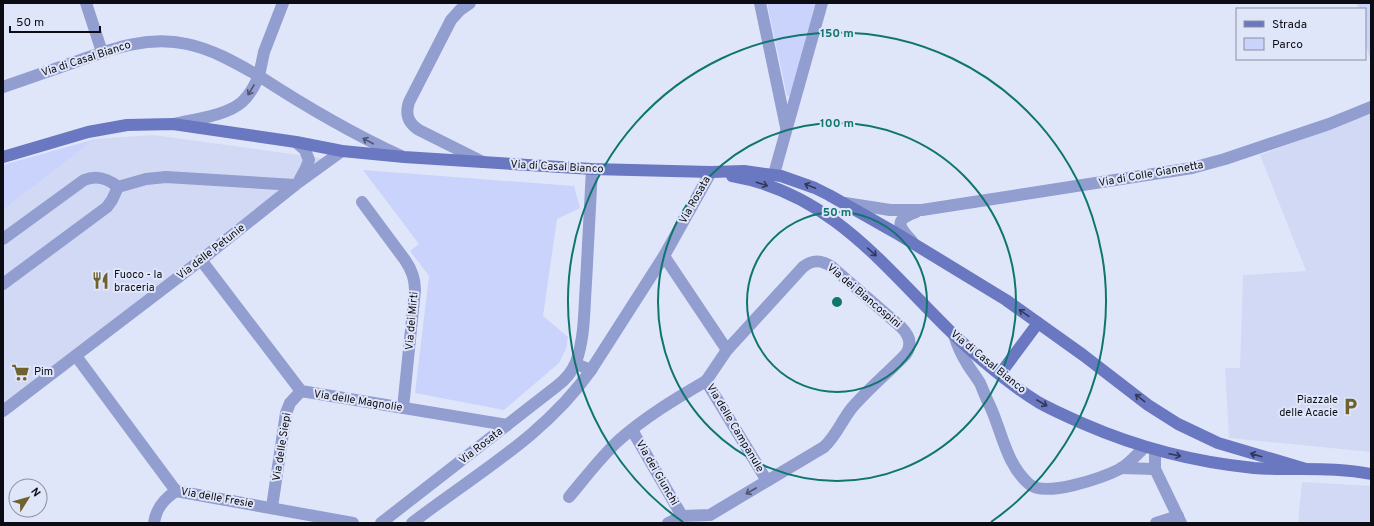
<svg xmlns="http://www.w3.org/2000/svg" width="1374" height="526" font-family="Overpass,sans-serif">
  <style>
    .built { fill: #d2d9f4 }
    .green { fill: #c9d3fb }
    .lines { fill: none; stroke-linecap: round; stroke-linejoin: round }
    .minor { stroke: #929dd0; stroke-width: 12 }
    .secondary { stroke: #6a78c1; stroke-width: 12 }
    .oneway { stroke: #4f5572 }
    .oneway2 { stroke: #323859 }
    .ring { fill: none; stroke: #0f766e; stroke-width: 2 }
    .labels { text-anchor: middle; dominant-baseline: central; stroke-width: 4; stroke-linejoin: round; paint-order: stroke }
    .street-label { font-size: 11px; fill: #0c0d14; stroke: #e0e6fa }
    .poi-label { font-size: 11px; fill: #0c0d14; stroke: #e0e6fa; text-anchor: start }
    .centre { fill: #0f766e; stroke: #e0e6fa; stroke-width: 2 }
    .ring-label { font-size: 12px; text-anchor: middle; font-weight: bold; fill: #0f766e; stroke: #e0e6fa; stroke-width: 4; stroke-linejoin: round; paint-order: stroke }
  </style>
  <rect width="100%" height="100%" fill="#e0e6fa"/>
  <!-- built -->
  <g class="built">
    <polygon points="1371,114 1371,452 1229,438 1225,368 1240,368 1243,275 1306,271 1260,155"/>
    <polygon points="154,135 328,159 3,405 3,210 95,139"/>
    <polygon points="1302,482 1371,486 1371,523 1298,523"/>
  </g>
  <!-- green -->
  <g class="green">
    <polygon points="767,3 819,3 793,95 787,96"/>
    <polygon points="1357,3 1371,3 1371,63 1365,41 1365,9 1358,9"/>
    <polygon points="95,139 3,210 3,165"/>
    <polygon points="363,170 574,186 580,208 557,219 543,316 568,337 566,349 559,363 504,410 415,393 429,276 410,251 419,244"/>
  </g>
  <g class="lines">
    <!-- minor -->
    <g class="minor">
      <polyline points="86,3 102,52"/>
      <path d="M470,3l-10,7 -9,10 -42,82c-4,12 -1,21 10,28l64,32"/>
      <polyline points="760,3 786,127"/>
      <path d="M3,87c23,-8 46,-16 69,-24 37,-13 74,-28 115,-19 25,5 49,19 72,32l5,-24 19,-49"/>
      <path d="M174,124c20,-5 52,-8 68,-22 8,-7 13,-17 17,-26 46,30 92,57 142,80"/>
      <polyline points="296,142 305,150 309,160 306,168 300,179"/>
      <polyline points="774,174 822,3"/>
      <polyline points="118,187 146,179 166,177 295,185"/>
      <path d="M362,202l43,58c7,10 10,19 10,30l-12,118"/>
      <polyline points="845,203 890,210 922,210 1192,168 1225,159 1329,124 1371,107"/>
      <path d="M3,239l81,-59c13,-5 23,-2 34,7"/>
      <path d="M912,241c-14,-15 -18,-21 4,-29"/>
      <polyline points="664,256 727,350 706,381 767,481"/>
      <polyline points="201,260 301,391 507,425"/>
      <polyline points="3,284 107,207 112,200 118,187"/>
      <path d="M954,335c3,9 6,17 11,25 4,8 10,15 15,23 3,7 6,15 10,23 12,26 16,58 39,78 16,14 73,-6 91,-15 9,-5 17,-15 25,-22"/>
      <polyline points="76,356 176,491 353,523"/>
      <polyline points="591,370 664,256 711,172"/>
      <polyline points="3,411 201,260 295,185 342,151"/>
      <polyline points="632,430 682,516"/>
      <polyline points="1155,450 1155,469 1181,523"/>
      <polyline points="1121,468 1155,469"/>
      <path d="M569,497c16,-19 31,-39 49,-56 27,-24 57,-42 88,-60"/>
      <polyline points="272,507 286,413 290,403 301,391"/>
      <path d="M154,523c2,-15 10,-24 22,-32"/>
      <path d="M381,523l176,-137c8,-6 15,-14 19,-24 9,-25 8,-53 10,-79 2,-38 4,-76 6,-114"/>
      <path d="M412,523c62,-48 133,-87 179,-153l-15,-6"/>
      <path d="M668,523l14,-7 28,-1 114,-68c12,-11 17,-25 27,-38 17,-20 37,-36 55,-55 7,-10 3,-19 -5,-27l-69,-60c-10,-7 -19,-8 -29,0l-76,83"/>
      <polyline points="1156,523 1178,516"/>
    </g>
    <!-- secondary -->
    <g class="secondary">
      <polyline points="3,157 88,132 127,125 173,124 296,142 342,151 404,157 592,169 711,172 744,171 781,176 815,188 829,195 896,233 1006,300 1083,355 1148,405 1178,424 1218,443 1306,469"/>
      <path d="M732,176c98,17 151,89 217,154 27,26 57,52 89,72 14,8 30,15 46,22 55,24 110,38 170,44 39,3 79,-2 117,6"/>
      <polyline points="1000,374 1038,323"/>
    </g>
  </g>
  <!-- one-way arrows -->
  <defs><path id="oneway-shaft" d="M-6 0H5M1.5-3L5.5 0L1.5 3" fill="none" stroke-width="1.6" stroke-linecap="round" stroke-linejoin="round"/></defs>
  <g class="oneway">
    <use href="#oneway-shaft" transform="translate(251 90) rotate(121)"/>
    <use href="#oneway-shaft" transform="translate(368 141) rotate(-152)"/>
    <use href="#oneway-shaft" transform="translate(751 491) rotate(150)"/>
  </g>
  <g class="oneway2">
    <use href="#oneway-shaft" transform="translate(762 184) rotate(18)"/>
    <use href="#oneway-shaft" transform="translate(810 186) rotate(-158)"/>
    <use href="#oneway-shaft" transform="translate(872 252) rotate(42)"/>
    <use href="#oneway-shaft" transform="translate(1024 313) rotate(-145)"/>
    <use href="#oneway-shaft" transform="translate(1140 398) rotate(-142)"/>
    <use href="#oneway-shaft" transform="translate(1042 403) rotate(30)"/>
    <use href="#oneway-shaft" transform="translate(1175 455) rotate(12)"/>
    <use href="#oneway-shaft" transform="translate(1256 455) rotate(-164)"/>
  </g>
  <!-- distance rings -->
  <g class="ring">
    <circle cx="837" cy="302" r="90"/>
    <circle cx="837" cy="302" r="179"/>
    <path d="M683 522A269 269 0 1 1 991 522"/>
  </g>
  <!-- icons -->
  <defs>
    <symbol id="restaurant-bare" viewBox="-9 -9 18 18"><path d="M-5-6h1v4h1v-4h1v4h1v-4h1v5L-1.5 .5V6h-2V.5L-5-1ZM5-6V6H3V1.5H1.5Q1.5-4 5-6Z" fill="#70622f" stroke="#e0e6fa" stroke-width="2.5" paint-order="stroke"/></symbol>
    <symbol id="supermarket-bare" viewBox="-9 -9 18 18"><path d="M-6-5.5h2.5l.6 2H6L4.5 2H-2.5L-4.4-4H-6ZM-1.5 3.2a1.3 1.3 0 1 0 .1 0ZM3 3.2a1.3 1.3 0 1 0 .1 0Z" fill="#70622f" stroke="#e0e6fa" stroke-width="2.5" paint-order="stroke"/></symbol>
    <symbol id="parking-bare" viewBox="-9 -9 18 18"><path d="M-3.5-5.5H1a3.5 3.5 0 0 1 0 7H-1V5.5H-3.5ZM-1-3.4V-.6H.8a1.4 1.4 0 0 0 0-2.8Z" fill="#70622f" stroke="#e0e6fa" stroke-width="2.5" paint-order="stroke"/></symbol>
  </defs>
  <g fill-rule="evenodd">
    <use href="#restaurant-bare" x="88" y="268" width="25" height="25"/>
    <use href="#supermarket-bare" x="8" y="360" width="25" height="25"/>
    <use href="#parking-bare" x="1338" y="394" width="25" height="25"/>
  </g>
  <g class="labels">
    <!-- street labels -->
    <g class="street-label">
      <text transform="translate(86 59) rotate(-18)">Via di Casal Bianco</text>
      <text transform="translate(557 167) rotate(3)">Via di Casal Bianco</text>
      <text transform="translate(1151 174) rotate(-10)">Via di Colle Giannetta</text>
      <text transform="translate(695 200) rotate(-61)">Via Rosata</text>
      <text transform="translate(211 252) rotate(-38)">Via delle Petunie</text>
      <text transform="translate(864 296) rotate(40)">Via dei Biancospini</text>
      <text transform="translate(412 321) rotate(-85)">Via dei Mirti</text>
      <text transform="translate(988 362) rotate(39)">Via di Casal Bianco</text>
      <text transform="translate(358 401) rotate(9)">Via delle Magnolie</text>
      <text transform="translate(735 428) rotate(59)">Via delle Campanule</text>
      <text transform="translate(481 446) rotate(-38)">Via Rosata</text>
      <text transform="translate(282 447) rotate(-81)">Via delle Siepi</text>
      <text transform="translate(657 473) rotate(60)">Via dei Giunchi</text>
      <text transform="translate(217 498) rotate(10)">Via delle Fresie</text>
    </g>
    <!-- poi labels -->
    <g class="poi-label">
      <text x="114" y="275">Fuoco - la<tspan x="114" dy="13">braceria</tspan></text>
      <text x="34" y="372">Pim</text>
      <text x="1338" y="400" text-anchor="end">Piazzale<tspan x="1338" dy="13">delle Acacie</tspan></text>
    </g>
  </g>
  <circle cx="837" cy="302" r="6" class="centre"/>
  <g class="ring-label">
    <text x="837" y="37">150 m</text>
    <text x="837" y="127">100 m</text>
    <text x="837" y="216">50 m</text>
  </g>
  <!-- border -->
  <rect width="1374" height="526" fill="none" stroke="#0c0d14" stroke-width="8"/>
  <!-- legend -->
  <rect x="1236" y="8" width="130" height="52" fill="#e0e6fa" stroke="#8b8f9e"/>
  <rect x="1244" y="21" width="20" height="6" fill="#6a78c1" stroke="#8b8f9e"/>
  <text x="1272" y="28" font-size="12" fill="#0c0d14">Strada</text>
  <rect x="1244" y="38" width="20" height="12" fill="#c9d3fb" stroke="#8b8f9e"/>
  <text x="1272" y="48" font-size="12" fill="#0c0d14">Parco</text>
  <!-- north arrow -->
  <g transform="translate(28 498) rotate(53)"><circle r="19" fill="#e0e6fa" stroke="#8b8f9e"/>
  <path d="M0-3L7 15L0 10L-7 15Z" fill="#70622f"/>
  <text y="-6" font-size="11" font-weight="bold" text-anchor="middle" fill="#0c0d14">N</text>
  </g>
  <!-- scale -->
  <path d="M10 26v6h90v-6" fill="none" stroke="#0c0d14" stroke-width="2"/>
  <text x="16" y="26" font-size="12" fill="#0c0d14" stroke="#e0e6fa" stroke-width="3" paint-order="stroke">50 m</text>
</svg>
